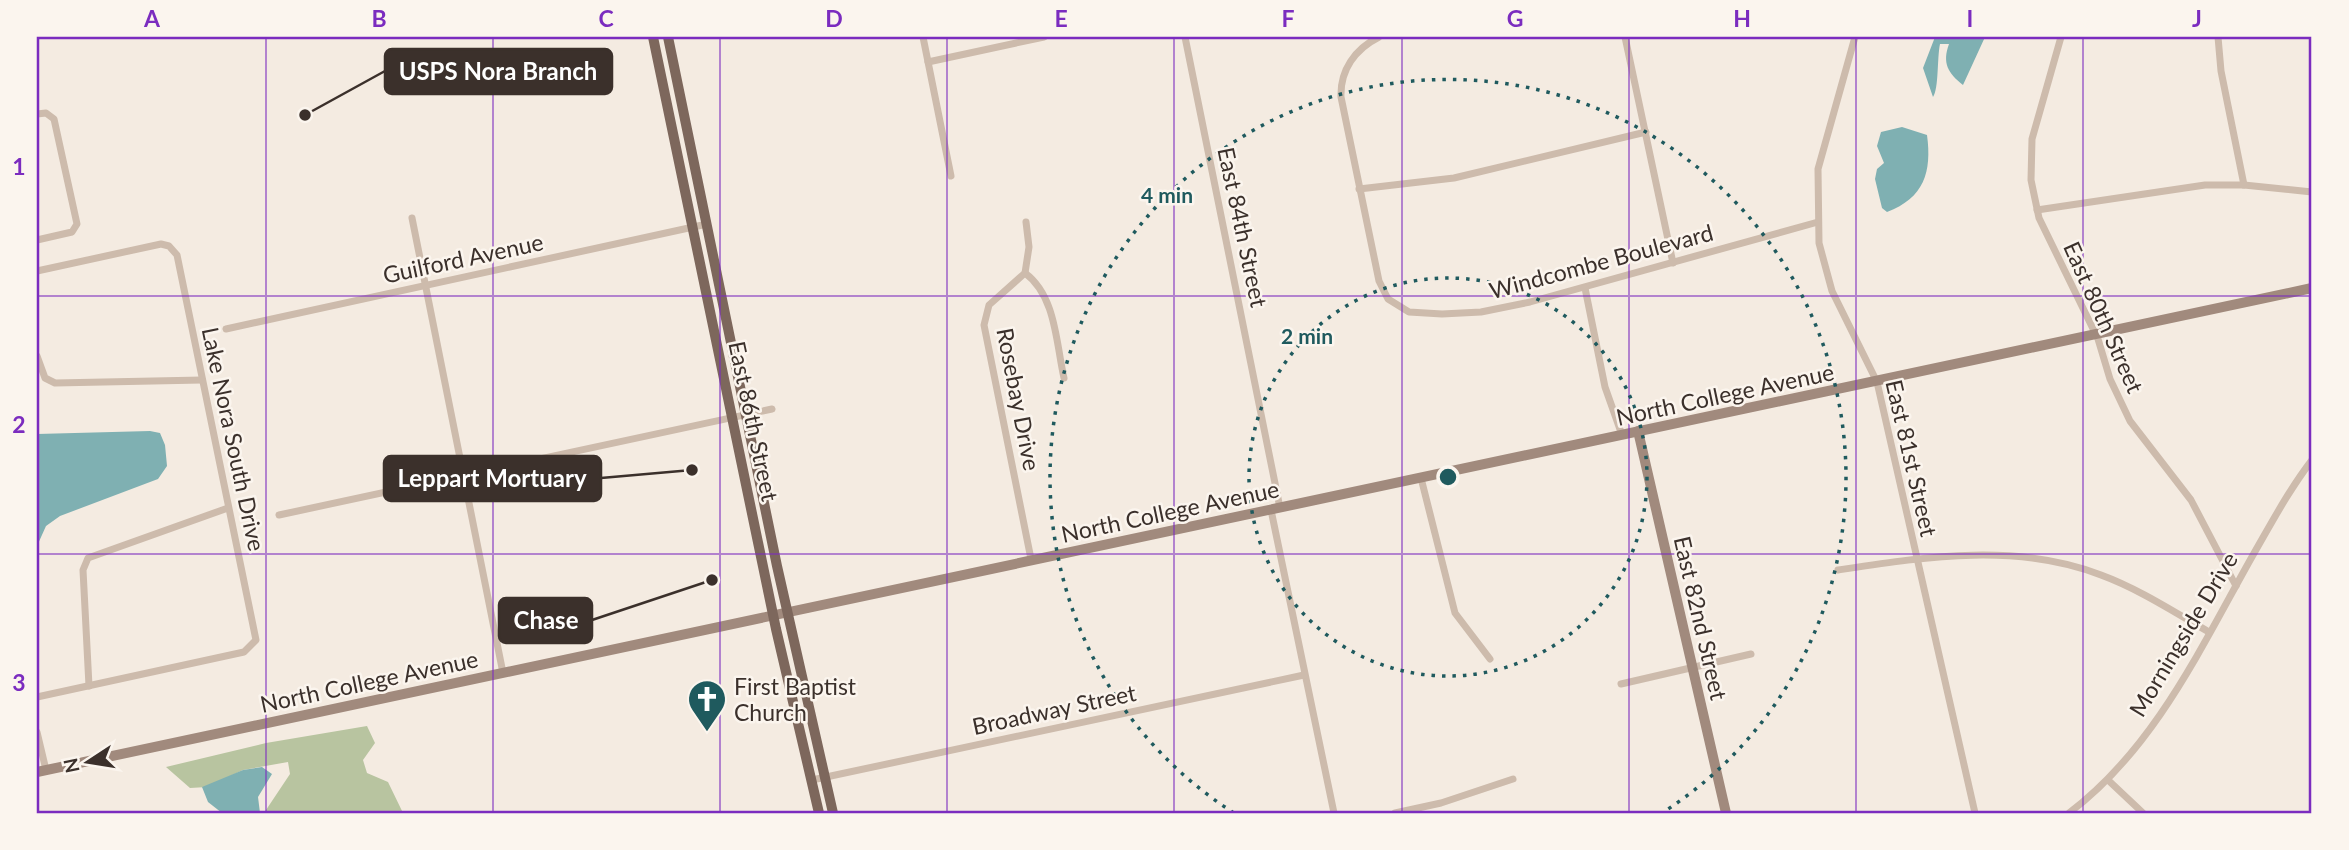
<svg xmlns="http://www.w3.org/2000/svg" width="2349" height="850" font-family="Lato,sans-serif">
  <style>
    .green { fill: #b8c4a0 }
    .water { fill: #7fb0b2 }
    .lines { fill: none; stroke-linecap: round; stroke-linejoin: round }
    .street { stroke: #cdbbac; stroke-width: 7 }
    .secondary { stroke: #a18a7d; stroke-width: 10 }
    .primary { stroke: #7d675c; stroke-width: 10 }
    .grid { fill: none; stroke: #7b2cbf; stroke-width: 2; stroke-opacity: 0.55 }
    .ring { fill: none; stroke: #1f5a5e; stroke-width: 3.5; stroke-dasharray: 3.5 7 }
    .labels { text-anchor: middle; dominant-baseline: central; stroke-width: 5; stroke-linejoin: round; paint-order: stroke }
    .street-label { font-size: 23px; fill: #3b302b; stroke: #fbf5ee }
    .poi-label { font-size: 23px; fill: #3b302b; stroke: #fbf5ee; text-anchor: start }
    .centre { fill: #1f5a5e; stroke: #fbf5ee; stroke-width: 3.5 }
    .ring-label { font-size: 21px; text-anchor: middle; font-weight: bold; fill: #1f5a5e; stroke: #fbf5ee; stroke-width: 5; stroke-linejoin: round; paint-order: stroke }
    .leader { fill: none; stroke: #3b302b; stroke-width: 2.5 }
    .callout-dot { fill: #3b302b; stroke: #fbf5ee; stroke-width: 2.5 }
    .callout { fill: #3b302b; stroke: #3b302b; stroke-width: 2.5 }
    .callout-label { font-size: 24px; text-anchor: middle; font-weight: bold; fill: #fff }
    .neatline { fill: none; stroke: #7b2cbf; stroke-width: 2.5 }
    .grid-label { font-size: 23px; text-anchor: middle; font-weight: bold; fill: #7b2cbf }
  </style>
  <rect width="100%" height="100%" fill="#f4ebe1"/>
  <!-- green -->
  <polygon class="green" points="367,726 375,743 363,760 367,773 388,782 403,813 264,813 290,774 288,762 243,770 207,787 190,788 166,767 266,743"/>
  <!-- water -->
  <g class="water">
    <path d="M1935,37h50l-22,48c-15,-12 -21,-22 -14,-41h-9c-3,14 -1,45 -7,53l-10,-29z"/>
    <path d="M1902,127l25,8c5,37 -3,63 -40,77l-5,-4 -7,-29 2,-10 7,-6 -7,-17 4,-14z"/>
    <polygon points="150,431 160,433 165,445 167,466 158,479 60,516 46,526 37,546 37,434"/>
    <polygon points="262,767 272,774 258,797 260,813 222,813 208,802 202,787 243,770"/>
  </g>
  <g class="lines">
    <!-- street -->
    <g class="street">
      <polyline points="923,37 951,176"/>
      <polyline points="1185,37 1280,508"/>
      <path d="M1379,37c-24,12 -39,33 -38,60l38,184 9,18 21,13 33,2 39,-2 49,-10 288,-80"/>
      <polyline points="1625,37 1673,263"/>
      <polyline points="1855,37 1818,169 1819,243 1832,291 1877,382 1975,813"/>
      <polyline points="2061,37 2032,139 2031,180 2039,218 2098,339 2110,379 2130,421 2191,500 2236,586"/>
      <polyline points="2218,37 2221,71 2244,185"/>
      <polyline points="928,62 1044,37"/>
      <polyline points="37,114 46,113 54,119 77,224 72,232 37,240"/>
      <polyline points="1359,189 1454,178 1646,132"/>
      <polyline points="2037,210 2205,185 2244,185 2312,192"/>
      <polyline points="412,218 503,673"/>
      <polyline points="1026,222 1029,247 1025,273 989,305 984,325 1031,559"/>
      <polyline points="37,271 161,244 169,246 177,255 256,640 244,652 37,697"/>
      <path d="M1025,273c31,23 31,70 39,105"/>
      <polyline points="1585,288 1605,387 1622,435"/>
      <polyline points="226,329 707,224"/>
      <polyline points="37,356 45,378 55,383 202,380"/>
      <polyline points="1421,478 1455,613 1490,659"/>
      <polyline points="1271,510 1334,813"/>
      <polyline points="279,515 772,409"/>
      <path d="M1838,570c86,-13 178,-28 263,5 38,14 73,37 108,57"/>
      <polyline points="1621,684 1751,654"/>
      <polyline points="89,686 83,570 88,558 228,508"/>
      <polyline points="37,732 46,770"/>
      <polyline points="812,780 1304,675"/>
      <polyline points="2108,780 2143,813"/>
      <polyline points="1395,813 1441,803 1513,779"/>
      <path d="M2069,813c86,-65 132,-166 184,-258 19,-33 36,-65 59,-95"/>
    </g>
    <!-- secondary -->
    <g class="secondary">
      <polyline points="1638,431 1726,813"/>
      <polyline points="37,772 2312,288"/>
    </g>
    <!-- primary -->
    <g class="primary">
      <polyline points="653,37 776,629 819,813"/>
      <polyline points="668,37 777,566 833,813"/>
    </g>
  </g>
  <!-- grid -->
  <path class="grid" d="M266,37v776M493,37v776M720,37v776M947,37v776M1174,37v776M1402,37v776M1629,37v776M1856,37v776M2083,37v776M37,296h2275M37,554h2275"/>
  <!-- distance rings -->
  <g class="ring">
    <circle cx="1448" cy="477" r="199"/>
    <path d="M1234 813A398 398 0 1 1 1662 813"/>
  </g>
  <!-- icons -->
  <defs>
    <symbol id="church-pin" viewBox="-11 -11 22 30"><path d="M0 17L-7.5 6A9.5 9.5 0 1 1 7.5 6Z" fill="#1f5a5e" stroke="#fbf5ee"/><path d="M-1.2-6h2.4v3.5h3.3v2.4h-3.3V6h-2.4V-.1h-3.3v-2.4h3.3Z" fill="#fff"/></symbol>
  </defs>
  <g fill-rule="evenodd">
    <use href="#church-pin" x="685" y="677" width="44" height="60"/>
  </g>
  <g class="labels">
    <!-- street labels -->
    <g class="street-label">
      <text transform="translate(1243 227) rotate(78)">East 84th Street</text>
      <text transform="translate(463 258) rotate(-12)">Guilford Avenue</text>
      <text transform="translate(1601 261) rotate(-15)">Windcombe Boulevard</text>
      <text transform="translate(2104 317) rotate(66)">East 80th Street</text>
      <text transform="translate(1725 394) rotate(-12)">North College Avenue</text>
      <text transform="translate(1019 399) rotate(79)">Rosebay Drive</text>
      <text transform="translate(754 421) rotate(78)">East 86th Street</text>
      <text transform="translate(234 439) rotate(78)">Lake Nora South Drive</text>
      <text transform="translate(1912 458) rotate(77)">East 81st Street</text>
      <text transform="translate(1170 511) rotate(-12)">North College Avenue</text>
      <text transform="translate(1701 618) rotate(77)">East 82nd Street</text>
      <text transform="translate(2183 634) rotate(-59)">Morningside Drive</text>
      <text transform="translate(369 681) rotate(-12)">North College Avenue</text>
      <text transform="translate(1054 709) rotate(-12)">Broadway Street</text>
    </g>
    <!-- poi labels -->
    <g class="poi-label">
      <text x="734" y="686">First Baptist<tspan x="734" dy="26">Church</tspan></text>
    </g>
  </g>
  <circle cx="1448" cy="477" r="10" class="centre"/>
  <g class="ring-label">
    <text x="1167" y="203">4 min</text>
    <text x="1307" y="344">2 min</text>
  </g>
  <!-- callouts -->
  <path class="leader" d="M305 115L385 71M692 470L601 478M712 580L592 620"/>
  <g class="callout-dot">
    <circle cx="305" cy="115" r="7"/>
    <circle cx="692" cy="470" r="7"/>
    <circle cx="712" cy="580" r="7"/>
  </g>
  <g class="callout">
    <rect x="385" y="49" width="227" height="45" rx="7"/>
    <rect x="384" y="456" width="217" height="45" rx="7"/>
    <rect x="499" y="598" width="93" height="45" rx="7"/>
  </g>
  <g class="callout-label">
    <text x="498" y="80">USPS Nora Branch</text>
    <text x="492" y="487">Leppart Mortuary</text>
    <text x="546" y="629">Chase</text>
  </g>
  <!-- border -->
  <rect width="2349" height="850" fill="none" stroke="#fbf5ee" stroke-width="77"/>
  <!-- north arrow -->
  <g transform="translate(88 762) rotate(258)" stroke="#fbf5ee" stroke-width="5" paint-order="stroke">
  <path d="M0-5L12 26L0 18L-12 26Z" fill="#3b302b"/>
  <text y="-10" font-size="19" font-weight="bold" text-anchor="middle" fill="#3b302b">N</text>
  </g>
  <rect x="38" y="38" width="2272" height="774" class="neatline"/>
  <g class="grid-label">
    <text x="152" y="27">A</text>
    <text x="379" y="27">B</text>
    <text x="606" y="27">C</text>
    <text x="834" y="27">D</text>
    <text x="1061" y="27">E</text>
    <text x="1288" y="27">F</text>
    <text x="1515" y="27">G</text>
    <text x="1742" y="27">H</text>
    <text x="1970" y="27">I</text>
    <text x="2197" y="27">J</text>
    <text x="19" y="175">1</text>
    <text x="19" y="433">2</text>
    <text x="19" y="691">3</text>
  </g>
</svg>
